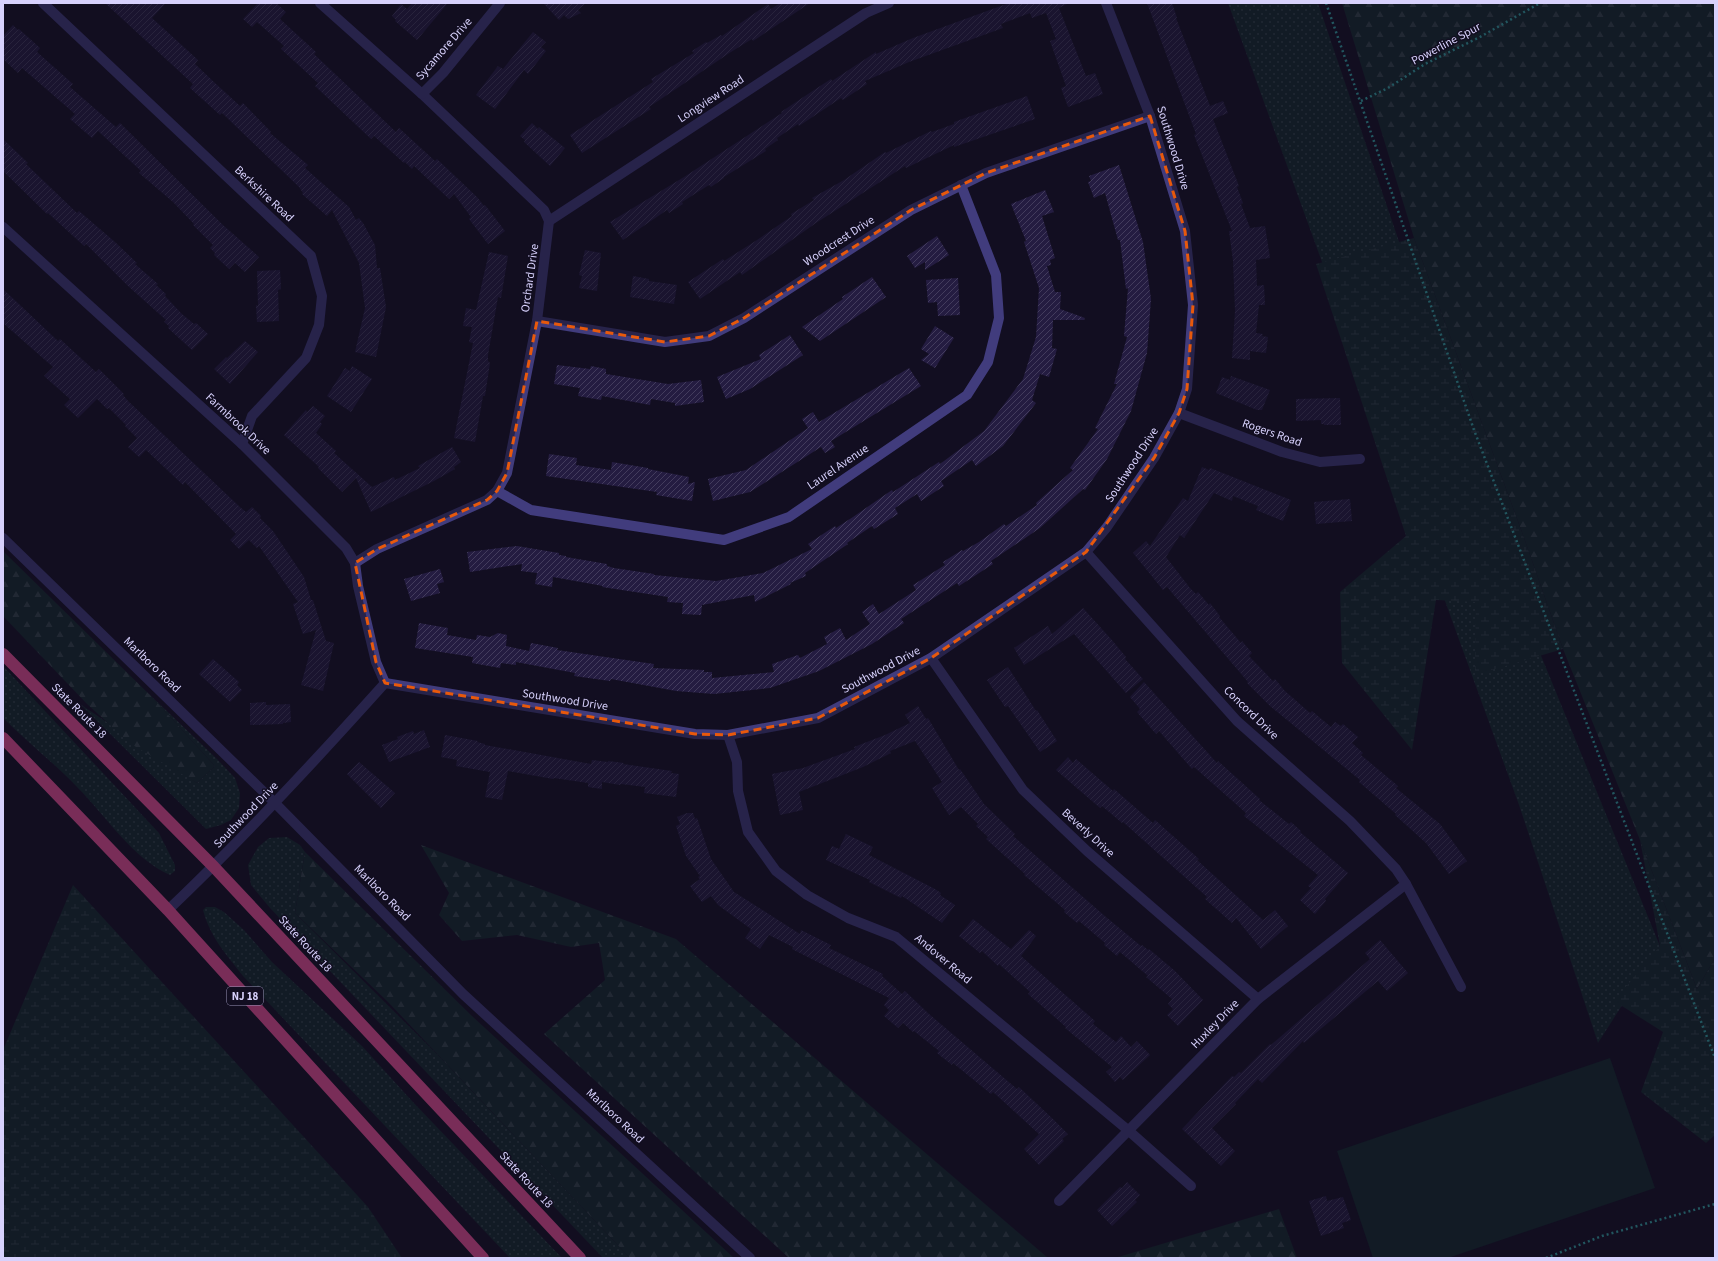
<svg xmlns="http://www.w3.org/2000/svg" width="1718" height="1261" font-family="'Source Sans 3',sans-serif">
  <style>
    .grass { fill: url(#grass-dots) }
    .forest { fill: url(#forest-firs) }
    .wetland { fill: url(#wetland-marsh) }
    .pitch { fill: #122a2a }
    .building { fill: url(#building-hatch) }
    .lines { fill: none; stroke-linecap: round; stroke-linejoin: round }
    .path { stroke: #35adaa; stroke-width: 2.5; stroke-dasharray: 2 3; stroke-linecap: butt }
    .minor { stroke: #413c7d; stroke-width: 10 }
    .highway { stroke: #f6539b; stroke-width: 12 }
    .marked { fill: none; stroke: #e8590c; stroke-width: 3; stroke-dasharray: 8 5; stroke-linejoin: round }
    .labels { text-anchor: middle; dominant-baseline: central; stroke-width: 3; stroke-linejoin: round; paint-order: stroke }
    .shield { fill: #120e21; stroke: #9c96ba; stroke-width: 1 }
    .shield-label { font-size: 11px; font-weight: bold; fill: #d7d1fc }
    .street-label { font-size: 12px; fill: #d7d1fc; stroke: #120e21 }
  </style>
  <defs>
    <pattern id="grass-dots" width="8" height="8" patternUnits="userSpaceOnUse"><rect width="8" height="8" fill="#122a2a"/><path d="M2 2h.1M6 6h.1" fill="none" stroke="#34484a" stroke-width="1.8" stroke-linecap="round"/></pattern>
    <pattern id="forest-firs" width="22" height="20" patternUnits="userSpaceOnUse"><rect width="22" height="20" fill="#122a2a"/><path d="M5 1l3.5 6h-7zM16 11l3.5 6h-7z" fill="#34484a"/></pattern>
    <pattern id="wetland-marsh" width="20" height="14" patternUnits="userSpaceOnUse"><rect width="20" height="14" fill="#122a2a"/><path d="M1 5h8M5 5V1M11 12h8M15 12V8" fill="none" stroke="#34484a"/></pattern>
    <pattern id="building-hatch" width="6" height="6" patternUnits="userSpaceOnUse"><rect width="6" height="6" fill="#241c41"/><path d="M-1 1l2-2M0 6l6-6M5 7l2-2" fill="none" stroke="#433c5d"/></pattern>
  </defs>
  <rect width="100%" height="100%" fill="#120e21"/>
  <!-- grass -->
  <g class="grass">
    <polygon points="1228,3 1318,3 1533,636 1660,946 1598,1043 1519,805"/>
    <path d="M3,666l156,167 16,32v6l-5,4c-36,-15 -66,-61 -93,-88 -23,-24 -50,-45 -74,-69z"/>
    <polygon points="149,694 217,759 235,778 240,793 239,808 231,820 221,825 206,829 80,704 197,783 215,766"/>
    <polygon points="287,837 300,845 305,852 295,913 438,1055 630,1258 603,1258 270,908 251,885 248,865 258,847 269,838"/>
    <path d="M206,907h9l9,5 20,18 28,32 90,84 50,55 150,157h-52l-267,-282c-17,-22 -33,-39 -40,-66z"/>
  </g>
  <!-- forest -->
  <g class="forest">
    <polygon points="1342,3 1715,3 1715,958 1697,989 1640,840 1563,649 1523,535 1414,238"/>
    <polygon points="3,551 151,696 215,766 197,783 131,744 87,704 3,616"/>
    <polygon points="421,845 676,939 1048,1258 789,1258 544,1034 605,980 599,943 571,947 517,935 462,941 439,915 449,893"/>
    <polygon points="305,852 472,1016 734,1258 630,1258 388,1002 295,913"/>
    <polygon points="1279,1209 1297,1258 1115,1258"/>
  </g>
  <!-- wetland -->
  <g class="wetland">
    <polygon points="1414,238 1523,535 1563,649 1475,675 1476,602 1436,600 1412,750 1342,663 1340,592 1406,536 1316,264"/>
    <polygon points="1640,840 1697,989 1715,958 1715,1135 1706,1143 1641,1092 1663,1032 1614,1001 1660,946"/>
    <polygon points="73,885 368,1207 402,1258 3,1258 3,1050"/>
  </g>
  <!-- pitch -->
  <polygon class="pitch" points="1610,1058 1655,1188 1448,1258 1373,1258 1337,1151"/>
  <!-- building -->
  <g class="building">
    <polygon points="105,3 166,3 152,18 198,60 195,64 215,83 240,106 243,103 271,132 270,133 308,165 305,168 349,207 356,220 359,218 363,223 375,245 377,268 380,268 386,307 376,357 355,352 365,308 359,263 332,210 327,216 302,194 303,193 299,187 222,113 220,115 190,88 193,84"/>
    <polygon points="258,3 276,3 286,12 280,19 316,52 314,54 396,132 399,128 435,161 437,159 477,197 484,206 485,205 505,231 488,244 469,219 471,217 454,194 449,199 414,166 412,169 405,162 404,163 374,136 371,139 315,86 318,83 281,49 284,46 257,22 252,27 243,19"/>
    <polygon points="412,3 448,3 417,40 395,21 396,20 392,16 401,4 407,9"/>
    <polygon points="543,3 586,3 578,10 581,13 568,19 564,15 559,20"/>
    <polygon points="780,3 810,3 753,41 752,39 731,52 649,107 651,109 582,153 570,135 653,82 651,79 694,53 692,51 706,42 707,43 721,35 722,36 768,4 771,9"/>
    <polygon points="1009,3 1069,3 1059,8 1086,76 1095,73 1103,94 1068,107 1061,88 1066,86 1050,41 1056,39 1046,13 1032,18 1030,13 1001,24 1003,28 909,62 865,81 867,84 843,100 841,98 799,126 798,124 777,138 778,140 765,149 766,151 724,177 724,178 711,187 709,185 682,202 683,204 669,213 667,210 623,240 610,222 684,177 782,113 781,112 811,92 831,79 832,81 876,52 876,54 913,38"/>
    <polygon points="1147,3 1172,3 1177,18 1176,18 1210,106 1223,101 1228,113 1213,119 1239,186 1237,187 1243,203 1241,204 1250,228 1265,226 1270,258 1256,260 1257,286 1264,285 1265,305 1259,305 1256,333 1263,334 1262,336 1268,337 1266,353 1250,351 1250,360 1232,358 1235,311 1233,261 1229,231 1232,231 1194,135 1196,134"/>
    <polygon points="13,25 18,30 19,29 40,48 37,52 73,84 70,87 116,127 120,123 223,225 259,257 245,272 235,263 229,269 214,255 215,253 210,248 213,245 193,225 194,224 173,202 139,173 141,171 98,131 92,138 70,119 75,114 22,68 18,73 3,59 3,36"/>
    <polygon points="533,32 546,42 541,47 546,51 528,74 524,70 495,109 476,95 498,66 503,69"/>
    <polygon points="1027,96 1035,119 954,147 954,145 906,168 905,166 816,223 742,275 740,272 700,299 688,282 723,259 724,261 757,240 792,216 791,214 814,200 812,198 844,180 885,152 886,153 931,131 932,132 954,124 954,122"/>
    <polygon points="532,123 538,129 539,127 565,148 550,166 524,142 525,140 520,136"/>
    <polygon points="3,139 28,163 26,164 77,213 79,211 115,242 137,263 135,264 158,284 156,285 166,294 165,296 182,314 194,324 196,323 208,334 192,350 168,328 169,326 164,322 166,320 128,286 86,244 84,246 48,213 47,214 3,171"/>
    <polygon points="1119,165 1143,242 1151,299 1147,353 1131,411 1107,459 1085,490 1083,489 1040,528 991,561 993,564 959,586 957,583 901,619 904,623 872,644 819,671 770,688 714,694 676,691 611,679 610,681 574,676 575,673 516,662 516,665 501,663 500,668 472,663 473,657 415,648 419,623 448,628 447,635 476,640 477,635 490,637 498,633 507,635 506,646 529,651 531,643 558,648 557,650 654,664 653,668 704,670 704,672 712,672 712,678 774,672 772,664 798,655 800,658 827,644 824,637 840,628 846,640 870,624 862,612 873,604 879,614 916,590 913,585 945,565 943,562 962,550 963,551 979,542 1004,524 1006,526 1037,505 1036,503 1073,470 1070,468 1098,429 1095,428 1117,384 1114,384 1127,337 1124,336 1128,288 1126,289 1120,240 1118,240 1105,193 1094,198 1088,182 1091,181 1089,176"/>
    <polygon points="1045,190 1054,212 1042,216 1055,258 1050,260 1051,265 1047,266 1055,292 1061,292 1060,309 1085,318 1084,320 1053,320 1052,348 1057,349 1049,377 1040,374 1032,400 1036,403 1003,446 976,466 972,460 941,481 944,486 921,501 917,494 895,508 898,514 874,529 872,526 847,543 848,544 805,573 806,576 790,583 791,584 755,602 754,595 702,605 701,615 682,614 683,603 667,602 668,597 602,587 603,586 553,577 552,587 535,584 537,573 521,571 522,564 470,572 467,552 517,546 559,553 559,555 566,556 566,557 607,564 607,566 614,568 654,574 654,575 716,581 763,573 812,549 808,544 835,526 836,528 853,517 892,490 893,492 939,462 940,464 984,431 1023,379 1036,337 1039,288 1024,242 1026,241 1011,204"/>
    <polygon points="937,236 949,255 925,270 925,262 915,268 907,256"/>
    <polygon points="585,250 601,253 597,291 579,288 582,276 579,275"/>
    <polygon points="489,252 508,256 501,298 498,297 488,355 488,361 490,363 485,396 483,396 475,442 454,438 473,343 469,342 472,327 463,326 466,308 476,310"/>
    <polygon points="280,270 281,289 278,290 279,321 257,322 256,305 258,306 257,271"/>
    <polygon points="633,276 649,279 649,281 677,285 674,304 630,297"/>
    <polygon points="872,277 886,297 820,341 802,327 843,299 842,297"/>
    <polygon points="958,278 960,315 938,316 937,302 928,303 926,280"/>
    <polygon points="3,289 58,341 60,339 96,372 99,369 124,394 123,395 128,401 147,419 241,508 246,512 252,507 261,516 260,518 273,531 304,577 311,600 313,600 326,641 334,643 323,691 301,685 316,630 303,634 293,604 298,602 259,546 257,548 249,540 239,549 230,540 236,534 185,482 183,485 146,450 139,457 128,447 137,438 125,426 126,425 109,408 107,409 97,399 78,418 64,405 70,399 44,376 53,367 3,323"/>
    <polygon points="935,326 954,338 935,368 921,360 929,354 921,349"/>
    <polygon points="790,335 803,355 750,389 726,399 717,377 761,359 759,355"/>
    <polygon points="245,341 258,352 230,384 214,369 226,357 227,358"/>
    <polygon points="557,365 590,369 591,366 606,369 606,374 668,384 701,380 704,402 675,406 675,403 651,399 650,405 602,396 601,400 578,396 580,388 554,384"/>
    <polygon points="352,366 372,379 351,412 327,396 345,368 350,371"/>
    <polygon points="909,368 921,386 831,441 835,447 825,453 821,447 750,492 713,501 708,479 746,470 808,428 802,419 813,412 819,422"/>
    <polygon points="1231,376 1270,390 1262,410 1257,410 1216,393 1222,377 1230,380"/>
    <polygon points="1340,398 1341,425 1324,425 1324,424 1321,424 1321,420 1296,421 1296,399"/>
    <polygon points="313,406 325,416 320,422 322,424 316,433 336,451 334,453 372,487 394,477 395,480 420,468 418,466 452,447 461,462 454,467 455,469 434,481 371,512 356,478 342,492 318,468 319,467 284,435 306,410 307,412"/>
    <polygon points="549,454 577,458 576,465 611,470 612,462 648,468 648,469 689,477 688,484 695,482 692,501 656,495 657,492 546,476"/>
    <polygon points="1202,467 1209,470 1210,468 1291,500 1283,521 1256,510 1258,506 1233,496 1232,501 1214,493 1184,538 1180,535 1166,557 1190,588 1196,594 1198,592 1209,605 1210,603 1220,616 1219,617 1241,643 1242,641 1252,653 1249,656 1273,681 1275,679 1285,691 1310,713 1312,711 1331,727 1335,722 1341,726 1343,724 1358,737 1352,743 1363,753 1361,755 1398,786 1396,788 1440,824 1467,861 1449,874 1426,843 1395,815 1396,814 1359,782 1360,780 1270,706 1247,683 1248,682 1167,587 1163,590 1133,553 1146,541 1150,546 1183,498 1188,501"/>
    <polygon points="1350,499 1352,521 1316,524 1314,502"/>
    <polygon points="440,569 444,582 437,584 440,593 411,601 404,579"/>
    <polygon points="1083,608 1111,639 1126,657 1125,659 1143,679 1126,693 1074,634 1024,665 1014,648 1048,626 1052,634"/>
    <polygon points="213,659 239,682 237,685 242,690 230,702 199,674"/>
    <polygon points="1008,667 1036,711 1037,710 1057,741 1040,752 1008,706 1005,707 987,680"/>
    <polygon points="1144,682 1217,763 1218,761 1260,799 1259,800 1289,824 1291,822 1301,831 1300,832 1348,873 1325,899 1326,901 1315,914 1300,900 1311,888 1308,886 1318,875 1244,816 1246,813 1194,767 1192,769 1159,731 1156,734 1137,712 1140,709 1130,697"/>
    <polygon points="266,702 266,705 290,704 291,722 283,723 283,724 250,725 250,703"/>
    <polygon points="918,706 926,719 928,718 959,770 960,769 984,804 1015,834 1013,836 1106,917 1141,946 1142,945 1148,950 1149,949 1175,971 1203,1000 1178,1026 1167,1015 1173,1009 1168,1004 1172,999 1146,977 1148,976 1120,952 1117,956 1104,945 1105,943 1079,921 1077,923 1064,912 1065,910 1024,875 1025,874 986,839 988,837 976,826 978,824 961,807 949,815 932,788 942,782 915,741 890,751 891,753 863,767 799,792 803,810 780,815 772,774 803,768 855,749 854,747 885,735 910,723 905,715"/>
    <polygon points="424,730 430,747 389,762 382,745 398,739 397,737 413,731 414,734"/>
    <polygon points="445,735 478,741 477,742 485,744 485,745 591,764 592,760 608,762 608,761 624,763 623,764 672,771 671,773 679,774 676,797 644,793 645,787 621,784 620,785 602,782 602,789 588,787 588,783 554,778 553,779 508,771 502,800 485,797 490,772 456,766 457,760 441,757"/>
    <polygon points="1068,757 1073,763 1076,759 1113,791 1114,789 1153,823 1155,820 1199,859 1197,860 1263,920 1275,910 1288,926 1261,949 1236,918 1232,923 1205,899 1207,897 1123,822 1122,823 1102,806 1100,808 1056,770"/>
    <polygon points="359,762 395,793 381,808 347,774"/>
    <polygon points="687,813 693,813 695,819 697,818 711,859 734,892 800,934 801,930 831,945 829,948 883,974 882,976 902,994 905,991 929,1014 1017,1089 1019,1087 1054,1120 1068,1134 1062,1139 1064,1141 1039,1165 1024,1149 1039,1134 993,1092 991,1094 953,1063 952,1065 937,1053 939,1051 914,1031 913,1032 903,1023 898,1028 884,1016 889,1010 884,1005 889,998 792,949 793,947 769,935 760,949 745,938 751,929 718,905 711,896 702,902 690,886 700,879 698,877 700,876 686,856 676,826 680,824 677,817"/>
    <polygon points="846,834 873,847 869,855 935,889 941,893 940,895 955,905 942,923 902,896 901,898 869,882 870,880 826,860 832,846 839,849"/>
    <polygon points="973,919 1011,949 1029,930 1036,936 1021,956 1095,1021 1093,1024 1116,1042 1121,1036 1131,1047 1137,1041 1150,1055 1123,1080 1120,1077 1115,1082 1106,1072 1112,1067 1065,1028 1066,1027 1028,994 1030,992 999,964 998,966 982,951 980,953 959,936"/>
    <polygon points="1380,940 1408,973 1387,991 1378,981 1304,1043 1303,1041 1262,1083 1258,1079 1235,1103 1236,1104 1212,1128 1235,1151 1221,1166 1182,1129 1232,1076 1234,1077 1239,1072 1241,1073 1270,1044 1271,1045 1370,959 1365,953"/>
    <polygon points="1127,1182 1140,1195 1135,1200 1137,1202 1112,1226 1097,1210 1120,1187 1122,1188"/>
    <polygon points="1326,1196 1327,1201 1343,1197 1351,1220 1342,1223 1344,1228 1321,1236 1309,1201"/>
  </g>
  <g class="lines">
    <!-- path -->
    <g class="path">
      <polyline points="1326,3 1474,430 1715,1058"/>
      <polyline points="1361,101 1388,88 1425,64 1480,37 1540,3"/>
      <polyline points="1546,1258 1602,1236 1715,1204"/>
    </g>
    <!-- minor -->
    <g class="minor">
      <polyline points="43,3 311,256 322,296 319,325 306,358 252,416 242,444"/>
      <polyline points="320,3 422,94 544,210 549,221 537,321 507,473 497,491 487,500 377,549 355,563"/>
      <polyline points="422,94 443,73 500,3"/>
      <polyline points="549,221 866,13 889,3"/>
      <polyline points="3,227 242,444 346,548 355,563 358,586 376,662 385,683"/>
      <polyline points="537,321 665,342 709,336 744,318 911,210 986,173 1150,116"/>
      <polyline points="1179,413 1282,452 1320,462 1360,459"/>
      <polyline points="497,491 531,510 724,540 789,517 967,395 988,362 999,318 996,275 961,185"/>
      <polyline points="3,538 274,802 463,994 750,1258"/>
      <polyline points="1086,552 1237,721 1350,821 1396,869 1406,884 1461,987"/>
      <polyline points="931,658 1023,790 1087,851 1258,999"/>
      <polyline points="728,735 737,762 738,791 748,832 776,871 807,895 848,918 896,937 1129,1131 1191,1186"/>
      <path d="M168,910c76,-72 147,-149 217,-227l310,51 33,1 90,-17 113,-60 155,-106 21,-25 47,-69 25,-45 8,-24 6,-84 -8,-74 -35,-115 -44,-113"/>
      <polyline points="1059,1201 1258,999 1406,884"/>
    </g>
    <!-- highway -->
    <g class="highway">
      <polyline points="3,654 214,867 580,1258"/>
      <polyline points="3,738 168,910 483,1258"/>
    </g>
  </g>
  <!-- marked area -->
  <path d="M0 0H1718V1261H0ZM1150,116l35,115 8,74 -6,84 -8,24 -25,45 -68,94 -155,106 -113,60 -90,17 -33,-1 -310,-51 -9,-21 -21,-99 22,-14 110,-49 10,-9 10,-18 30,-152 128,21 44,-6 35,-18 167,-108 75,-37z" fill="#120e21" fill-opacity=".55" fill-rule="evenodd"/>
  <path class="marked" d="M1150,116l35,115 8,74 -6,84 -8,24 -25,45 -68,94 -155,106 -113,60 -90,17 -33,-1 -310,-51 -9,-21 -21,-99 22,-14 110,-49 10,-9 10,-18 30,-152 128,21 44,-6 35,-18 167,-108 75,-37z"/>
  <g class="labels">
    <!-- shield labels -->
    <rect class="shield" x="227" y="987" width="36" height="18" rx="3"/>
    <g class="shield-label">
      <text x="245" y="996">NJ 18</text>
    </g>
    <!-- street labels -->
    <g class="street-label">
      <text transform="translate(1446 44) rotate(-28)">Powerline Spur</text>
      <text transform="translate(444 49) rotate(-49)">Sycamore Drive</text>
      <text transform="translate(711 99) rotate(-33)">Longview Road</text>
      <text transform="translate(1173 148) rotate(73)">Southwood Drive</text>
      <text transform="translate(264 194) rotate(43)">Berkshire Road</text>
      <text transform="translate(839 241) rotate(-33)">Woodcrest Drive</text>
      <text transform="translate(530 278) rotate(-82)">Orchard Drive</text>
      <text transform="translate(238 424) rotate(43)">Farmbrook Drive</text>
      <text transform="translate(1272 433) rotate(19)">Rogers Road</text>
      <text transform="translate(1132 465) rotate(-57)">Southwood Drive</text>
      <text transform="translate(838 467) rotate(-34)">Laurel Avenue</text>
      <text transform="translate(152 665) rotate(44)">Marlboro Road</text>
      <text transform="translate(881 670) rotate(-28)">Southwood Drive</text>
      <text transform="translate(565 700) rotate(9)">Southwood Drive</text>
      <text transform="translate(79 711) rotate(45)">State Route 18</text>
      <text transform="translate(1251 713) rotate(44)">Concord Drive</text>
      <text transform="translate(246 815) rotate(-46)">Southwood Drive</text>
      <text transform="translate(1088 833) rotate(42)">Beverly Drive</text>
      <text transform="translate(382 893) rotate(45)">Marlboro Road</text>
      <text transform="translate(305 944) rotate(47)">State Route 18</text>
      <text transform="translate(943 959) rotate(40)">Andover Road</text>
      <text transform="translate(1215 1024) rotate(-46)">Huxley Drive</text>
      <text transform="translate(615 1116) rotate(43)">Marlboro Road</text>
      <text transform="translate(526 1180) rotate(47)">State Route 18</text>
    </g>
  </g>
  <!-- border -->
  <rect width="1718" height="1261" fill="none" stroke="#d7d1fc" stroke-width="8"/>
</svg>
